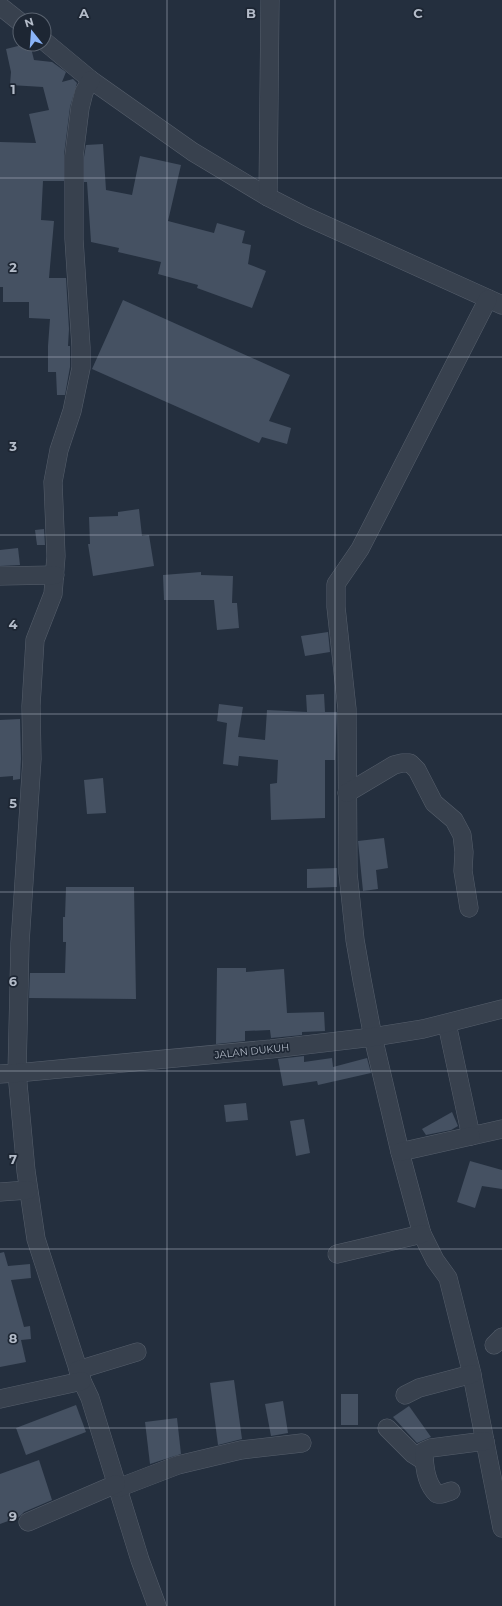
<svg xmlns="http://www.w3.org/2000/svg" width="502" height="1606" font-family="Montserrat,sans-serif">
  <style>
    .building { fill: #455162 }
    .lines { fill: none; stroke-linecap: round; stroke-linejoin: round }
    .minor-casing { stroke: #565f6c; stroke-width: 19 }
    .minor { stroke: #38414e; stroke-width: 18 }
    .grid { fill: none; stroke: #b4bcc9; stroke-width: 1; stroke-opacity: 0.55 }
    .labels { text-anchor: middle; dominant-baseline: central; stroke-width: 3.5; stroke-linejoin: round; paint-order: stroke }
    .street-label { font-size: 10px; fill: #b4bcc9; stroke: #1d2633 }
    .grid-label { font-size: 13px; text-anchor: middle; font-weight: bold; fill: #b4bcc9; stroke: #1d2633; stroke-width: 3.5; stroke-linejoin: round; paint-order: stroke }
  </style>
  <rect width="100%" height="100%" fill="#242f3e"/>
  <!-- building -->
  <g class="building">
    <polygon points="18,44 30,44 34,60 52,62 66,72 62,82 73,79 77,83 70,107 64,155 64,181 43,181 41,220 54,221 49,278 66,278 69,329 68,346 70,346 70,367 65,395 57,395 56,372 48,372 48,346 50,319 29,318 29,302 3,302 3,287 0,287 0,142 36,143 29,114 49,110 43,87 10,85 11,72 6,49 18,46"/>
    <polygon points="103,144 106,190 132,195 140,156 181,165 168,221 214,233 217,223 245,231 242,243 251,245 248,264 266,271 252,308 197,288 198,285 158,274 161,262 118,252 119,248 91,242 87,182 84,182 84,157 86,145"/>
    <polygon points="123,300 290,375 269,421 291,428 287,444 262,437 259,443 92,369"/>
    <polygon points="139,509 142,536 149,535 154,566 93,576 88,544 90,544 89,517 118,516 118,512"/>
    <polygon points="44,529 45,545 37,545 35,530"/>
    <polygon points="18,548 20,565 0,566 0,550"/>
    <polygon points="201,572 201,575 233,576 232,603 237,603 239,628 217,630 214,600 164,600 163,575"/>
    <polygon points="328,632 330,652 305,656 301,636"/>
    <polygon points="324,694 325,712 337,712 335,760 325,760 325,818 271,820 270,784 277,783 278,760 239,756 238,766 223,764 227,723 217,721 219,704 243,707 238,737 265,740 267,710 307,712 306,695"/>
    <polygon points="20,719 21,759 20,779 13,780 13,776 0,777 0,720"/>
    <polygon points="103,778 106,813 87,814 84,780"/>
    <polygon points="384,838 388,868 376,870 378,889 363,891 358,841"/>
    <polygon points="337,868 337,887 307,888 307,869"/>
    <polygon points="66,887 134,887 136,999 29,998 30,973 65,973 66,942 63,942 63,917 65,917"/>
    <polygon points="217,968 246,968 246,972 284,969 287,1013 324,1012 325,1031 302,1032 302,1035 271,1038 270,1030 245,1031 245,1041 216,1044"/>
    <polygon points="304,1056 304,1062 332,1058 333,1067 367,1058 371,1073 318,1085 317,1081 283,1086 278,1059"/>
    <polygon points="246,1103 248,1120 226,1122 224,1105"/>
    <polygon points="452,1112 458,1126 451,1130 426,1135 422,1129"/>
    <polygon points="304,1119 310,1153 296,1156 290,1121"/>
    <polygon points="470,1161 502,1170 502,1189 482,1186 475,1208 457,1202"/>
    <polygon points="4,1252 8,1266 30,1264 31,1278 11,1280 24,1327 30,1326 31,1339 21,1340 26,1362 0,1367 0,1253"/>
    <polygon points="234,1380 242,1439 218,1445 210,1383"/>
    <rect x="341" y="1394" width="17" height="31"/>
    <polygon points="283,1401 288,1433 271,1436 265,1404"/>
    <polygon points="76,1405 86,1432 26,1455 16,1428"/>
    <polygon points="409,1406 431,1437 417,1443 393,1417"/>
    <polygon points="177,1418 181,1454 150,1464 145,1422"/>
    <polygon points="39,1460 52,1500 24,1512 19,1517 0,1524 0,1474"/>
  </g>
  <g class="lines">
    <defs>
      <g id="minor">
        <polyline points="0,6 20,22"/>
        <polyline points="44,41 91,80 193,152 268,197 305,216 502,305"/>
        <polyline points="91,80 84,92 80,108 74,156 74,239 81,347 81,368 72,411 59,450 53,482 56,556 53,594 35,640 31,706 32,759 20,943 17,1073 26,1171 36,1239 82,1381 90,1398 140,1560 157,1606"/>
        <polyline points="268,197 270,0"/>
        <polyline points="488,299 377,516 360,549 336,584 336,607 347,709 348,873 355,940 362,980 373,1037 400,1152 422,1234 435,1260 448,1278 471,1370 502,1528"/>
        <polyline points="0,576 55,575"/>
        <polyline points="347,793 394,765 402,763 410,763 417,770 434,803 454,820 462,835 464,852 463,871 469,908"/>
        <polyline points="447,1024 471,1136 502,1129"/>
        <polyline points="0,1074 17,1073 271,1049 373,1037 423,1029 502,1009"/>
        <polyline points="400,1152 471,1136"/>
        <polyline points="0,1192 28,1190"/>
        <polyline points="337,1254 422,1234"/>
        <polyline points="494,1345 502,1337"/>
        <polyline points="78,1370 137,1352"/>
        <polyline points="405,1395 419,1388 472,1374"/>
        <polyline points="0,1399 82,1381"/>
        <polyline points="387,1428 413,1454 424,1461"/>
        <polyline points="118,1488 178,1465 241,1450 302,1443"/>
        <path d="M451,1491l-9,3h-5c-11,-10 -13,-29 -13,-43l7,-3 54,-7"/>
        <polyline points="28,1522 116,1484"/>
      </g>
    </defs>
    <!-- minor casing -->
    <use href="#minor" class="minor-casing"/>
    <!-- minor -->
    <use href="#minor" class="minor"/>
  </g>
  <!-- grid -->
  <path class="grid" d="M167,0v1606M335,0v1606M0,178h502M0,357h502M0,535h502M0,714h502M0,892h502M0,1071h502M0,1249h502M0,1428h502"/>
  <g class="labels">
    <!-- street labels -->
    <g class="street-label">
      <text transform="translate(252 1051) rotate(-6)">JALAN DUKUH</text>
    </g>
  </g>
  <g class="grid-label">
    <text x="84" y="18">A</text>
    <text x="251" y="18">B</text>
    <text x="418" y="18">C</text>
    <text x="13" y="94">1</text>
    <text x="13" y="272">2</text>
    <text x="13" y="451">3</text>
    <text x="13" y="629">4</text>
    <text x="13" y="808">5</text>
    <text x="13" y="986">6</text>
    <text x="13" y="1164">7</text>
    <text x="13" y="1343">8</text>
    <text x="13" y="1521">9</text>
  </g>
  <!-- north arrow -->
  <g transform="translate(32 32) rotate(343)"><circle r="19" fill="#1d2633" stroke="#59626f"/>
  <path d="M0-3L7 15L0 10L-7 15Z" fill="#8ab4f8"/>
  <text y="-6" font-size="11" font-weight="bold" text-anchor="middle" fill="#b4bcc9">N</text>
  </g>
</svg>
